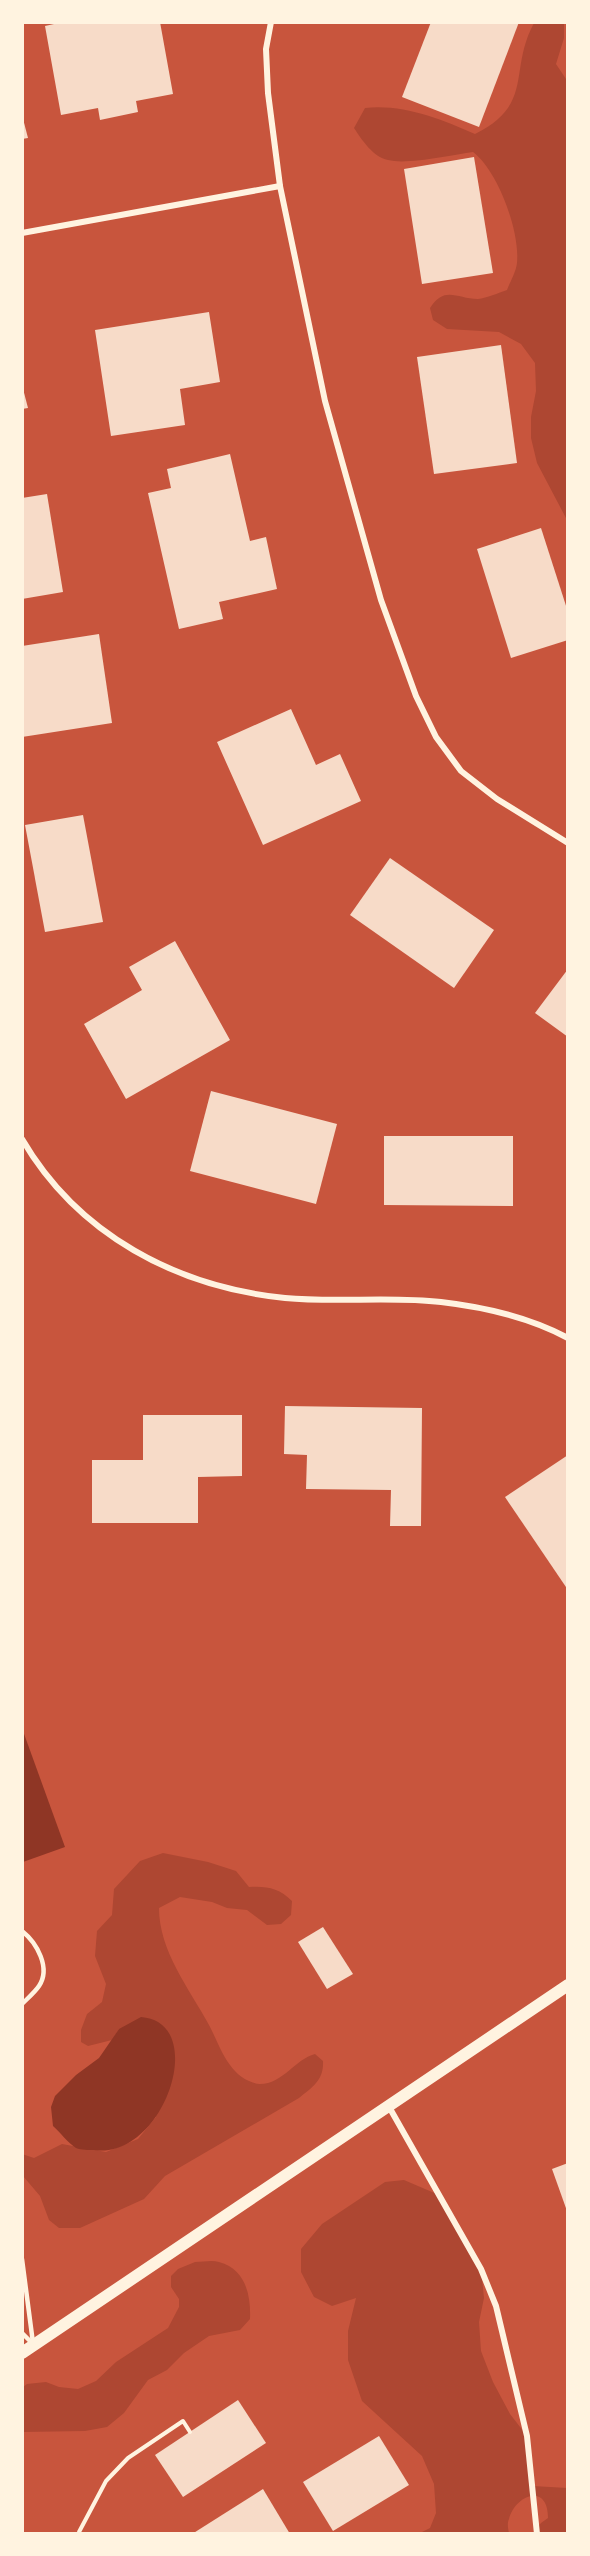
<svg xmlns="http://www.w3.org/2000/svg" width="590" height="2556" font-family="'Public Sans',sans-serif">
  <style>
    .green { fill: #ae4732 }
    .water { fill: #8f3625 }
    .building { fill: #f7dbc8 }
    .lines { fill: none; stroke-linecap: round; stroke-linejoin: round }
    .path { stroke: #fff3e0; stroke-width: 4 }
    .service { stroke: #fff3e0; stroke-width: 4.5 }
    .minor { stroke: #fff3e0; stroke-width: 6 }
    .secondary { stroke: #fff3e0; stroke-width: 12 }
  </style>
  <rect width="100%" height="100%" fill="#c8553d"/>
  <!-- green -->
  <g class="green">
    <path d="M534,23h30v15l-8,26 12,18 -1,438 -30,-57 -6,-25v-21l5,-26 -1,-28 -14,-19 -22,-12 -52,-3 -14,-9 -3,-12c15,-23 27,-9 48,-9 9,-1 20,-6 29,-9 3,-8 9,-18 10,-27 3,-32 -19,-92 -44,-111 -21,3 -66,13 -85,8 -15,-3 -26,-20 -34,-32l11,-20c39,-4 75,11 110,26 60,-30 33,-63 59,-111z"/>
    <path d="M163,1853l45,9 28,9 13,16c18,-1 30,1 43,14l-1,14 -10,9 -14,1 -20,-15 -20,-2 -15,-6 -32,-5 -21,11c0,43 30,80 50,117 7,13 12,28 21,40 7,10 18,18 30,19 23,0 35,-25 55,-30l8,7c1,19 -10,26 -24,37l-134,78 -21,23 -64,29h-21l-10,-8 -9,-24 -17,-20 -1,-22 12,4 28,-14 44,8 32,-13 18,-22 -37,-88 -7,11 -24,6 -7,-4v-12l6,-16 15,-12 4,-18 -11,-28 2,-25 15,-16 2,-26 26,-28z"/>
    <path d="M404,2180l35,15 42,74 3,29 -5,24 2,29 12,31 17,32 17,22 6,50 34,2v45h-34l8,-10 7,-5c0,-36 -33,-23 -39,1 -2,4 -1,10 0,14h-89l10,-5 6,-15 -2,-29 -12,-28 -60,-55 -14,-41v-29l8,-33 -24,8 -18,-9 -13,-25v-23l21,-25 63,-42z"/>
    <path d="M195,2262c8,0 17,-2 24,0 27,7 32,34 31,57l-10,11 -31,6 -25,17 -17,17 -19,10 -24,33 -17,14 -22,4 -62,1v-45l4,-3 19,-2 13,5 19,2 18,-8 20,-19 52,-34 11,-21v-8l-8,-12v-11l7,-7z"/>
  </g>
  <!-- water -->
  <g class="water">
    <polygon points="23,1731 65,1847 23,1862 22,1862"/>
    <path d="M141,2017c69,5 23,143 -47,133 -5,0 -13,0 -18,-2 -8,-5 -16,-16 -23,-22l-2,-19 4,-11 21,-21 23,-17 20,-29z"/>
  </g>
  <!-- building -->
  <g class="building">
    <polygon points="63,22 160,22 173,94 136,101 138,112 100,120 98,108 61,115 45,26"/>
    <polygon points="431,22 519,22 479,127 402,97"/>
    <polygon points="22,115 28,138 22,139"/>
    <polygon points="474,157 493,273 422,284 404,169"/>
    <polygon points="209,312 220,382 180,389 185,425 111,436 95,330"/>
    <polygon points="501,345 517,463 434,474 417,357"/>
    <polygon points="22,385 28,408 22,409"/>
    <polygon points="230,454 250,541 266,537 277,589 219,602 223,619 179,629 148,493 171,488 167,469"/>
    <polygon points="47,494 63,592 22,599 22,498"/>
    <polygon points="541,528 568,612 568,640 511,658 477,549"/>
    <polygon points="99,634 112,723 22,737 22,646"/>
    <polygon points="291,709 316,765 340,754 361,801 263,845 217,742"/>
    <polygon points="83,815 103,922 45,932 25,825"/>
    <polygon points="390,858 494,930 454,988 350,915"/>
    <polygon points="175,941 230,1040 126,1099 84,1024 142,990 129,967"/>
    <polygon points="568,969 568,1037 535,1013"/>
    <polygon points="211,1091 337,1124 316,1204 190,1171"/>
    <polygon points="384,1136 513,1136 513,1206 384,1205"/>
    <polygon points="285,1406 422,1408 421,1526 390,1526 391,1490 306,1489 307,1455 284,1454"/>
    <polygon points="143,1415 242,1415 242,1476 198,1477 198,1523 92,1523 92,1460 143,1460"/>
    <polygon points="568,1455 568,1590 505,1497"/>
    <polygon points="323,1927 353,1974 327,1989 298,1942"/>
    <polygon points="568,2163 568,2211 567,2211 552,2169"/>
    <polygon points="238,2400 266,2443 183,2497 155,2455"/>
    <polygon points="379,2436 409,2485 333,2531 303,2482"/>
    <polygon points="263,2489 290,2534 192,2534"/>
  </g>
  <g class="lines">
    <!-- path -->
    <polyline class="path" points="79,2532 106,2481 128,2458 183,2421 190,2432"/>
    <!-- service -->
    <g class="service">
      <path d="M22,1931c15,12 29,37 17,55 -4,6 -11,12 -17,18"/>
      <polyline points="22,2259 33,2343"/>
      <polyline points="22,2333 32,2343"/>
    </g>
    <!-- minor -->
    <g class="minor">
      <polyline points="271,22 266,49 268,93 280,186 325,401 381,600 416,696 436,737 461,771 497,799 568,843"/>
      <polyline points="22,233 280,186"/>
      <path d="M22,1139c56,96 155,148 263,159 52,5 104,-2 156,4 43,5 88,15 127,36"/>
      <polyline points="388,2105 481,2269 496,2306 527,2436 537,2534"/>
    </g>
    <!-- secondary -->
    <polyline class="secondary" points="22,2353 568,1985"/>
  </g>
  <!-- border -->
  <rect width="590" height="2556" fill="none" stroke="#fff3e0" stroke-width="48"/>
</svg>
